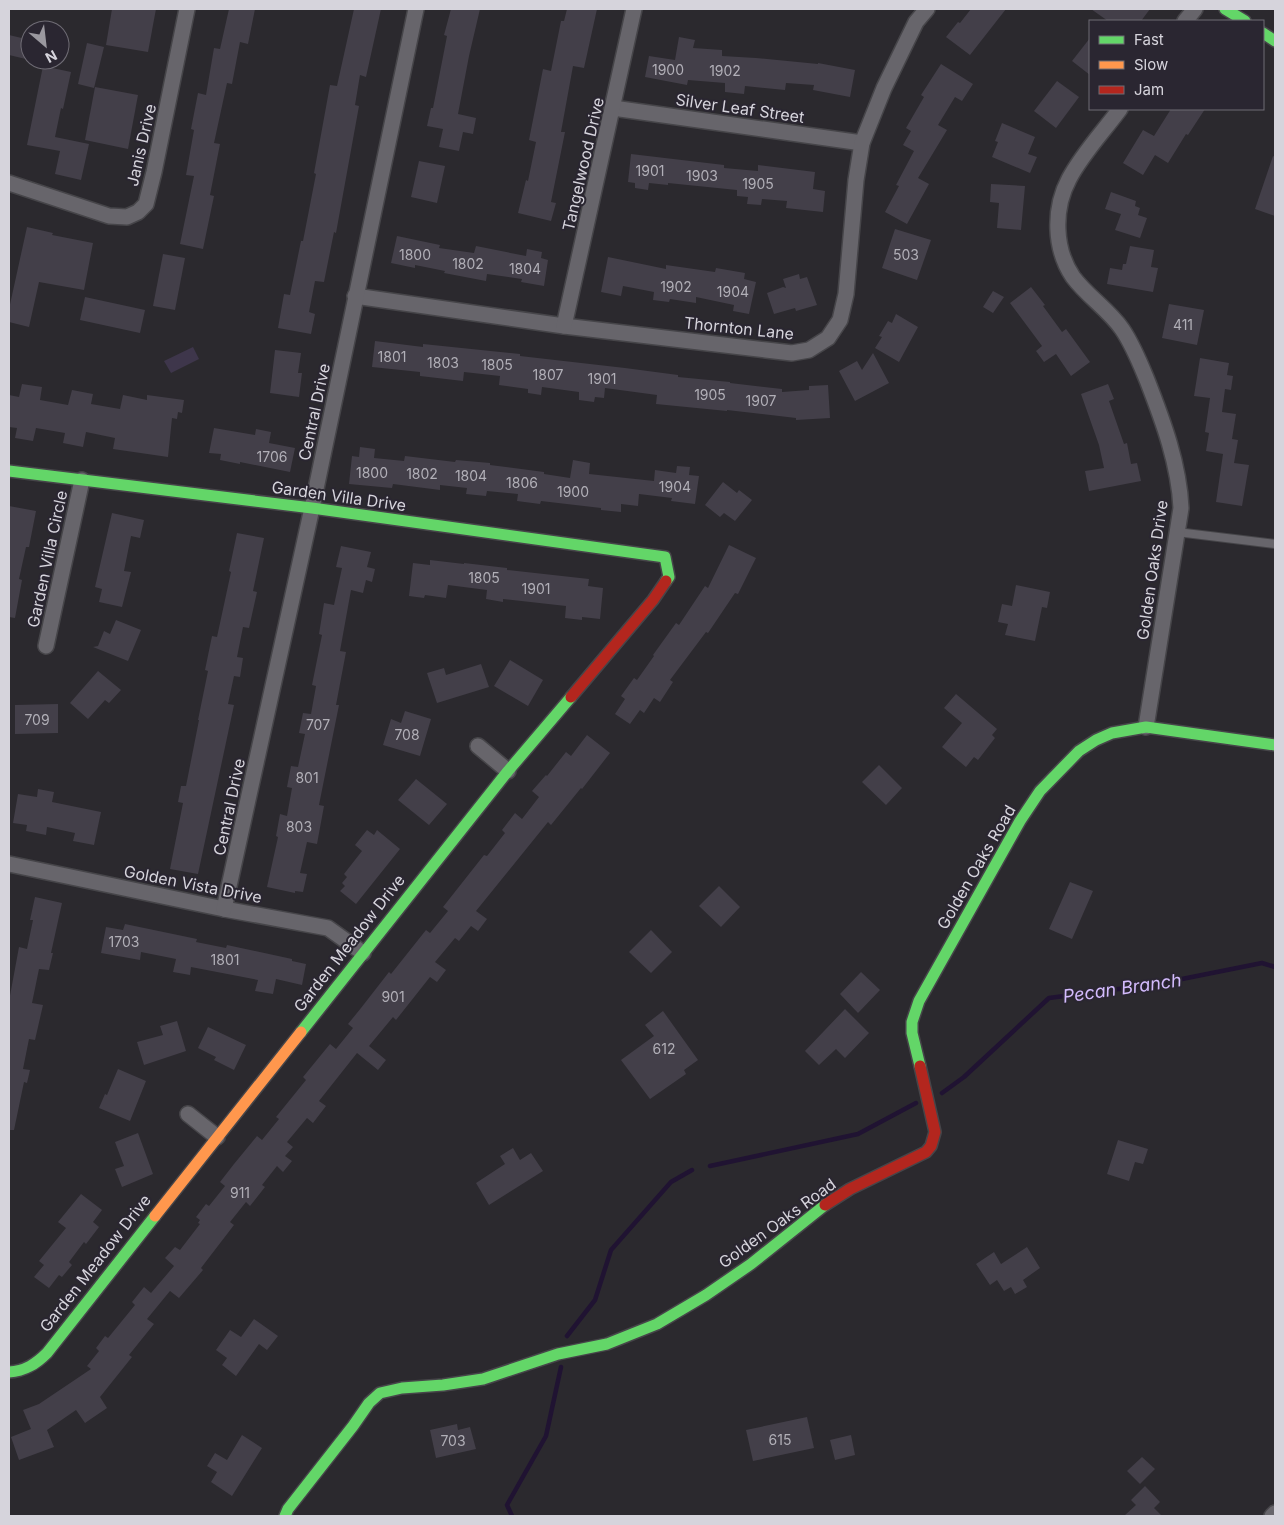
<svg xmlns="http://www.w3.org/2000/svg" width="1284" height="1525" font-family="Inter,sans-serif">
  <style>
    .green { fill: #3e364b }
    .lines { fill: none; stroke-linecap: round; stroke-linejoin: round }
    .stream { stroke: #201332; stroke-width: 4.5 }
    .building { fill: #433f49 }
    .lane-casing { stroke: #464549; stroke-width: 10 }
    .street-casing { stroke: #464549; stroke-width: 18 }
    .fast-casing { stroke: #464549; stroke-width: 14 }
    .slow-casing { stroke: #464549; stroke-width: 14 }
    .jam-casing { stroke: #464549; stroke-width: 14 }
    .lane { stroke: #67656b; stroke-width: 8 }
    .street { stroke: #67656b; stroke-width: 15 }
    .fast { stroke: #63d668; stroke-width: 11 }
    .slow { stroke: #ff974d; stroke-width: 11 }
    .jam { stroke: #b3261e; stroke-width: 11 }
    .labels { text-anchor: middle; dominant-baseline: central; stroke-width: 4; stroke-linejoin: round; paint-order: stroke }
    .number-label { font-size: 14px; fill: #b1afb7 }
    .street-label { font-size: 16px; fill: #d6d4dc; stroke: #2a2631 }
    .water-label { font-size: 18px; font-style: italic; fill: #d3bbfd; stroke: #2a2631 }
  </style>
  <rect width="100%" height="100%" fill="#2b292e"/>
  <!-- green -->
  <polygon class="green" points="193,347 199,359 171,373 164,361"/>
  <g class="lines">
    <!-- stream -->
    <g class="stream">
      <polyline points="942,1093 964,1077 1049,998 1157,984 1262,963 1275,967"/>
      <polyline points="710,1166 858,1134 916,1103"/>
      <polyline points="567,1336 595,1300 611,1250 671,1182 692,1170"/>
      <polyline points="512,1516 507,1505 546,1436 561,1367"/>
    </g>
  </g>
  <!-- building -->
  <g class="building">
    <polygon points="112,9 156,9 148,52 106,45"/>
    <polygon points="229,9 255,9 248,44 240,42 232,84 227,83 214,143 220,144 210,195 214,196 203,249 180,244 194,176 186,175 194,130 191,129 198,93 206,95 214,48 220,49"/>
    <polygon points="354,9 381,9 366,77 360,75 355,105 359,106 336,233 334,232 324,282 315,281 309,312 315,314 311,334 278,328 284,294 290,295 301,241 303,241 316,174 314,173 330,85 337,86"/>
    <polygon points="451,9 480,9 469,56 458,114 476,118 473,134 463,132 459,151 439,147 443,129 427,126 431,108 433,108 447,36 444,35"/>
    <polygon points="567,9 597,9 584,68 573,66 561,132 565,132 551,202 556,203 551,221 518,213 526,180 528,181 536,142 529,140 543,69 551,71 561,21 564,21"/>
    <polygon points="971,9 1006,9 970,55 946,37 958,22 960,23"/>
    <polygon points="1091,9 1150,9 1141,21 1108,21"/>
    <polygon points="9,35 30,40 30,60 9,55"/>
    <polygon points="679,37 695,40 693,48 722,50 722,56 756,58 818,64 818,63 855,70 850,97 813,90 814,85 786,83 785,90 745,86 744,94 725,92 725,83 688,80 687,85 645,77 649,56 675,60"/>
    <polygon points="1090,38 1090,75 1072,61"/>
    <polygon points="87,43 104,47 94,88 78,84"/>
    <polygon points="941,64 973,84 962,101 955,97 938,125 947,130 918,178 929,184 907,224 885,212 899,186 896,185 914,151 903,145 911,131 906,128 924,97 921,95"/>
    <polygon points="43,66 71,72 63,109 61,108 55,137 89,144 81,180 55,174 60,151 27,145"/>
    <polygon points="1057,81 1079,97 1056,128 1034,111"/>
    <polygon points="95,87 138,95 128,149 85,140"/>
    <polygon points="1171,109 1205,109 1188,135 1186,134 1168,163 1155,155 1143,175 1123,163 1143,130 1154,136"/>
    <polygon points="1002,123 1035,137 1028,154 1037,157 1030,173 992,157 998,142 995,141"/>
    <polygon points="631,154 724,165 724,168 758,171 758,165 815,172 813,189 825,191 823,212 786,208 787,201 762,199 761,205 747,204 748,197 737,196 737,190 668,183 668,185 649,183 648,190 635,188 635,183 628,182"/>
    <polygon points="1273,156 1275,157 1275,216 1255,209"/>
    <polygon points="419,161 445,166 437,203 411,197"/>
    <polygon points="991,184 1025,186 1021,230 997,228 999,203 990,202"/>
    <polygon points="1111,192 1136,201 1135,206 1140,208 1138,215 1147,218 1140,238 1115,230 1121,214 1105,209"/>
    <polygon points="27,227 53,233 52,235 93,243 84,290 39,282 29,327 9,322 9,309"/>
    <polygon points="895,229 931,240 917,280 882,268"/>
    <polygon points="397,236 440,245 439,248 474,253 476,246 526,256 527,249 542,252 541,258 548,260 544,286 521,282 522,279 487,274 486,281 444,273 445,271 415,265 415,268 391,263"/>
    <polygon points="1130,246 1154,250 1151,267 1158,268 1153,292 1107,284 1110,268 1122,270 1123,264 1126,264"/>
    <polygon points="163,254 185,258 175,310 153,306"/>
    <polygon points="608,257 666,269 666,265 715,272 716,268 745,273 744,279 756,282 749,314 733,311 734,305 696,297 696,303 670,299 669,302 653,300 654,292 623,286 621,296 601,292"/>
    <polygon points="799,274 800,279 807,277 817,305 796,311 795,308 774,314 767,293 783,287 786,288 783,279"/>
    <polygon points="1031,287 1045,305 1043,306 1062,332 1066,329 1090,362 1071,376 1056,354 1044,362 1036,351 1042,346 1010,303"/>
    <polygon points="993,291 1004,297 993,313 983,307"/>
    <polygon points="85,297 145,310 140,333 80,320"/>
    <polygon points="1169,304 1204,310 1197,345 1162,338"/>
    <polygon points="896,314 918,327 899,362 875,348 882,337 879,336 888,321 892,323"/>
    <polygon points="375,341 423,347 423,344 520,354 520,356 625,368 678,375 678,377 730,382 730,383 782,389 782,392 809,390 809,386 828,385 830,418 796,420 796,418 727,410 727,411 656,404 657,395 605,388 604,398 595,397 594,402 579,400 579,392 542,387 541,395 528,393 528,389 499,385 500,376 464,372 463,381 420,376 420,372 372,367"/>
    <polygon points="275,350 301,353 298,373 302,373 299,397 270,393"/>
    <polygon points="873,353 889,383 855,401 839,371 857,361 862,370"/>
    <polygon points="1200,358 1229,363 1227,375 1233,376 1231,390 1225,389 1222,412 1236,414 1232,439 1238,440 1234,463 1249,465 1242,506 1216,502 1223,454 1206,451 1209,433 1205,432 1210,398 1194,396"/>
    <polygon points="22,384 42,387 40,400 68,405 72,390 93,394 91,404 120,409 123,395 147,400 147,395 184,400 182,413 178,412 177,419 172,418 168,457 113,449 115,438 86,432 83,447 63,443 65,433 36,428 33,441 15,438 17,428 9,427 9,395 19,397"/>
    <polygon points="1108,384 1114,399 1109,401 1124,444 1127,443 1131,464 1137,463 1141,481 1089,491 1085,471 1104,468 1099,445 1081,394"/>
    <polygon points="214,428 255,435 256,429 271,432 269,443 295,448 290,472 240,462 240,464 220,460 221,454 209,453"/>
    <polygon points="360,447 375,449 374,458 404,461 405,456 455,462 456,460 490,463 490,465 544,472 544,474 570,478 573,460 590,463 589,474 654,481 655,470 676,473 677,466 690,467 689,475 699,476 695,504 671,501 672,498 639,494 638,506 621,504 621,512 601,510 601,508 541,501 540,504 517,501 518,494 487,491 486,496 466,494 467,488 440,485 440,490 393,484 392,488 349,484 352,456 359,457"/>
    <polygon points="723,482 737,493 739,490 752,500 735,521 724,513 720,517 705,505"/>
    <polygon points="9,506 36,511 29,547 26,547 19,579 22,580 15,618 9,617"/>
    <polygon points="112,513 144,520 140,538 131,536 124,571 131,572 122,607 99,602 102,589 95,587"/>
    <polygon points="237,533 264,538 253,591 257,592 249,628 243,627 237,657 243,658 240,677 234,676 228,704 234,705 198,874 170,869 183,803 178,802 181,786 186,786 199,720 198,720 208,671 205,670 212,636 217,637 231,572 229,571"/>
    <polygon points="729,545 756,558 738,594 735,593 708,633 706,632 670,680 673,682 660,702 654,698 644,713 640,710 630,724 615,714 625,699 621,696 634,678 637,680 654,656 653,655 676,623 679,625 705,586 708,588"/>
    <polygon points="341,546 371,552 367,567 375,569 372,582 366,580 363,593 351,590 340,651 346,652 336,705 339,705 319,805 324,806 317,844 307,842 300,873 307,874 303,892 295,891 295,893 267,887 278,837 276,836 280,814 287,816 292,788 287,787 291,766 298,767 305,734 299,733 303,713 311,714 316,686 312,685 322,635 319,634 324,603 334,605 342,568 336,567"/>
    <polygon points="430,560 464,564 464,563 507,568 507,570 589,579 588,586 603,588 600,619 582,617 582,620 565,618 566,606 503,599 503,602 486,599 487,590 448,585 446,598 425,595 424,598 409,596 413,563 430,565"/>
    <polygon points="1016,585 1050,592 1047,608 1042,607 1035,641 1005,635 1008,624 998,622 1002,604 1012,606"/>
    <polygon points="116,620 141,630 128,661 93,647 98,646 104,631 110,634"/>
    <polygon points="510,660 543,680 528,706 494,686"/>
    <polygon points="481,664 489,687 437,703 427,673 444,668 446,675"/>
    <polygon points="98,671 121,690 109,703 105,700 88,719 70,703"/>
    <polygon points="956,694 997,729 992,735 995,738 978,760 974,757 966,767 942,747 962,723 944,708"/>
    <polygon points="58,704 58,733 15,734 15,705"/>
    <polygon points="405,711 431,719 420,756 383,745 391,719 401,723"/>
    <polygon points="587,735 610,753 582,789 581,788 551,825 548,822 476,911 487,919 478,931 471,926 459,941 455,938 435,962 446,970 437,982 430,977 396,1020 393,1017 369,1046 386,1060 378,1070 357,1053 319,1101 326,1106 313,1123 307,1118 287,1142 293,1147 285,1156 292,1161 283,1172 277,1166 262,1185 265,1187 250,1206 246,1202 230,1222 234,1225 201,1268 203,1270 179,1298 170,1291 147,1319 154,1324 129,1355 132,1357 100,1397 107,1408 85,1423 76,1410 47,1430 54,1447 19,1460 11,1437 31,1429 23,1410 39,1404 91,1369 87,1366 99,1351 96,1348 105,1336 108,1338 135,1305 132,1302 144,1287 151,1293 174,1266 165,1258 175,1247 180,1250 200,1224 198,1223 200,1220 196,1217 206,1204 209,1206 225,1186 220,1182 234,1164 257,1136 262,1140 279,1119 276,1117 306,1080 303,1077 330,1044 336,1049 353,1028 348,1024 361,1008 389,972 391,974 426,930 430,933 448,911 443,907 484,855 487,856 505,833 502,830 515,813 522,819 539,797 532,791 546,775 547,776 566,752 571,756"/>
    <polygon points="879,765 902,788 886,805 862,782"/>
    <polygon points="416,779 447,804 429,825 398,800"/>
    <polygon points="38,789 54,792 52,802 101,812 94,845 73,841 75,833 47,827 46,835 26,831 27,825 13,823 18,794 37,797"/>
    <polygon points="367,830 374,835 377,830 400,849 356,904 340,891 345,886 342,883 347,877 344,874 362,851 355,845"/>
    <polygon points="1070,882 1093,891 1072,939 1049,929"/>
    <polygon points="719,886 740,907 721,927 699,906"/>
    <polygon points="35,897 62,903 51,953 53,953 49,970 39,969 32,1003 43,1005 35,1040 29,1039 23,1069 30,1070 27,1083 24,1082 14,1130 9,1130 9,1001 19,947 27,949 33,920 30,920"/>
    <polygon points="125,924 197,939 196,942 226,948 227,945 292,959 292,961 306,964 302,985 276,979 273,994 255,991 258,980 191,967 190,975 173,972 176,959 141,952 140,960 101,953 106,927 123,930"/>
    <polygon points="651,930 672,952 651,973 629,952"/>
    <polygon points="861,972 880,990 858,1013 840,994"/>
    <polygon points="845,1009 869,1033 845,1058 836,1049 819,1065 805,1051"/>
    <polygon points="663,1011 698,1060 684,1070 686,1074 650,1099 621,1060 654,1036 645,1025"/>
    <polygon points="177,1021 186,1051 144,1065 137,1042 163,1035 160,1026"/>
    <polygon points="208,1027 246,1045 234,1070 214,1060 216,1057 198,1048"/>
    <polygon points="118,1069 146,1081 130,1121 99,1108 105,1094 107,1095"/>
    <polygon points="138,1133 153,1174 122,1187 115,1169 124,1166 115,1142"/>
    <polygon points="1118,1140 1148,1149 1143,1164 1135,1162 1129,1181 1107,1174"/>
    <polygon points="513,1148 520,1160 531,1153 543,1171 489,1205 476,1183 505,1164 500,1156"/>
    <polygon points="81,1194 102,1210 93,1222 99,1227 86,1244 84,1242 69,1262 72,1265 62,1277 59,1275 49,1288 34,1277 44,1265 39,1261 66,1228 58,1222"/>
    <polygon points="1027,1247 1040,1268 1023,1280 1027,1287 1015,1294 1011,1287 1004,1291 997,1280 990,1285 976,1264 994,1252 1001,1264"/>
    <polygon points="254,1319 278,1336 267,1350 259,1344 236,1376 222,1365 227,1358 216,1350 230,1330 241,1337"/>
    <polygon points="807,1417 814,1448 753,1461 746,1430"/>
    <polygon points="457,1424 458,1430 470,1427 476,1449 436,1458 430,1430"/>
    <polygon points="242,1435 262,1448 232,1496 211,1482 217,1472 207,1466 215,1453 227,1460"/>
    <polygon points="851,1435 855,1455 835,1460 830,1440"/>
    <polygon points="1142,1457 1155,1469 1140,1484 1127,1471"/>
    <polygon points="1145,1486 1160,1502 1154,1508 1162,1516 1124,1516 1136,1505 1131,1500"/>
  </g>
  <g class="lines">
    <defs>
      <polyline id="lane" points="1177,532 1275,544"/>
      <g id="street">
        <polyline points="1185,21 1195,9"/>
        <polyline points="613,108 862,143"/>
        <path d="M1120,109c-17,23 -38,45 -51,70 -16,30 -15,70 4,98 14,19 36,33 49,52 11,16 18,34 25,51 16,41 32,84 34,128l-35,219"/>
        <polyline points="9,183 109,216 127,217 138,212 146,204 154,172 187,9"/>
        <polyline points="355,296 564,326 766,350 792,353 809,350 828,338 840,320 846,294 856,180 862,143 884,88 916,22 927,9"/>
        <polyline points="564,326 634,9"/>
        <polyline points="46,646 82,480"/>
        <polyline points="478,746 508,771"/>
        <polyline points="9,864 224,909 328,928 363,953"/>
        <polyline points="224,909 312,508 416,9"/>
        <polyline points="188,1114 217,1137"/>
        <polyline points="1272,1516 1275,1513"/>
      </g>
      <g id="fast">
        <polyline points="1225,9 1245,21"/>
        <polyline points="1263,33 1275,41"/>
        <polyline points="9,471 312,508 665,557 669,577 666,581"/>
        <polyline points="301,1032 508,771 571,697"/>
        <polyline points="920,1066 912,1033 912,1022 919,1001 1020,821 1040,791 1079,751 1096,740 1112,733 1146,727 1275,745"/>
        <path d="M9,1372c16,-1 27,-8 38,-19l108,-137"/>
        <polyline points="285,1516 288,1509 353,1426 369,1403 380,1393 402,1388 443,1385 483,1379 558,1354 607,1344 657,1324 706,1295 751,1264 825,1205"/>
      </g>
      <polyline id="slow" points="155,1216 301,1032"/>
      <g id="jam">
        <polyline points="571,697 653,600 666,581"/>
        <polyline points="825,1205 850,1189 926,1152 931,1146 935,1132 920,1066"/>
      </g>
    </defs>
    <!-- lane casing -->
    <use href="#lane" class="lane-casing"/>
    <!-- street casing -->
    <use href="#street" class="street-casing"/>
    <!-- fast casing -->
    <use href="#fast" class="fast-casing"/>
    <!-- slow casing -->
    <use href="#slow" class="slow-casing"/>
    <!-- jam casing -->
    <use href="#jam" class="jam-casing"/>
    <!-- lane -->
    <use href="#lane" class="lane"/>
    <!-- street -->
    <use href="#street" class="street"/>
    <!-- fast -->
    <use href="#fast" class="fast"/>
    <!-- slow -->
    <use href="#slow" class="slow"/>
    <!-- jam -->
    <use href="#jam" class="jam"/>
  </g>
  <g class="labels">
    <!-- number labels -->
    <g class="number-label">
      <text x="668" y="69">1900</text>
      <text x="725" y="70">1902</text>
      <text x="650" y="170">1901</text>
      <text x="702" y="175">1903</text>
      <text x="758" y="183">1905</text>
      <text x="415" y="254">1800</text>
      <text x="906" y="254">503</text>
      <text x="468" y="263">1802</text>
      <text x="525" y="268">1804</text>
      <text x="676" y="286">1902</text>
      <text x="733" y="291">1904</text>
      <text x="1183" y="324">411</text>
      <text x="392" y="356">1801</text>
      <text x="443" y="362">1803</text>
      <text x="497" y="364">1805</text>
      <text x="548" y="374">1807</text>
      <text x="602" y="378">1901</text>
      <text x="710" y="394">1905</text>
      <text x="761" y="400">1907</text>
      <text x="272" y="456">1706</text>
      <text x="372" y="472">1800</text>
      <text x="422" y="473">1802</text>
      <text x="471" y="475">1804</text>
      <text x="522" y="482">1806</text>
      <text x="675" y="486">1904</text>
      <text x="573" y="491">1900</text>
      <text x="484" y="577">1805</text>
      <text x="536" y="588">1901</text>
      <text x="37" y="719">709</text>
      <text x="318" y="724">707</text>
      <text x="407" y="734">708</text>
      <text x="307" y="777">801</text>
      <text x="299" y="826">803</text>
      <text x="124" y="941">1703</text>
      <text x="225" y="959">1801</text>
      <text x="393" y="996">901</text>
      <text x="664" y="1048">612</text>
      <text x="240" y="1192">911</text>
      <text x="780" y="1439">615</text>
      <text x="453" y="1440">703</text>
    </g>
    <!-- street labels -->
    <g class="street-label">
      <text transform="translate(740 108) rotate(8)">Silver Leaf Street</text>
      <text transform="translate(141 145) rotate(-77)">Janis Drive</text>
      <text transform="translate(583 164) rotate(-77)">Tangelwood Drive</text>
      <text transform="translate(739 328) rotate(6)">Thornton Lane</text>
      <text transform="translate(314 412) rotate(-78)">Central Drive</text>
      <text transform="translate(339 496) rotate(8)">Garden Villa Drive</text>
      <text transform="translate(47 559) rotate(-78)">Garden Villa Circle</text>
      <text transform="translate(1152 570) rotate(-82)">Golden Oaks Drive</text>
      <text transform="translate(229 807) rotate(-78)">Central Drive</text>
      <text transform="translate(976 867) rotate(-60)">Golden Oaks Road</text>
      <text transform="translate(193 884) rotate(11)">Golden Vista Drive</text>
      <text transform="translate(349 943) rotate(-52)">Garden Meadow Drive</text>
      <text transform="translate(777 1223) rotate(-36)">Golden Oaks Road</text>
      <text transform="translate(95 1263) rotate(-52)">Garden Meadow Drive</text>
    </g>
    <!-- water labels -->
    <g class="water-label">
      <text transform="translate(1122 988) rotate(-8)">Pecan Branch</text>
    </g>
  </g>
  <!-- border -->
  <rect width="1284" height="1525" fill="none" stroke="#d6d4dc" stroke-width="20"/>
  <!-- legend -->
  <rect x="1089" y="20" width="175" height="90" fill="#2a2631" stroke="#6f6c75"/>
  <rect x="1099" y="36" width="25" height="8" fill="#63d668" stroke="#6f6c75"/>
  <text x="1134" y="45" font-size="15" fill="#d6d4dc">Fast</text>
  <rect x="1099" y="61" width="25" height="8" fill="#ff974d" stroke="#6f6c75"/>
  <text x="1134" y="70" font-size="15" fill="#d6d4dc">Slow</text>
  <rect x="1099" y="86" width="25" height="8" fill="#b3261e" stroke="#6f6c75"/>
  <text x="1134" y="95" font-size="15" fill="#d6d4dc">Jam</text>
  <!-- north arrow -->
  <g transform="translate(45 45) rotate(152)"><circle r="24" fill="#2a2631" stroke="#6f6c75"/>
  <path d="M0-4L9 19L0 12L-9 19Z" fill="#9a989f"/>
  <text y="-8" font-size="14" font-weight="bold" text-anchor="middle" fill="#d6d4dc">N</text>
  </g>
</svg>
